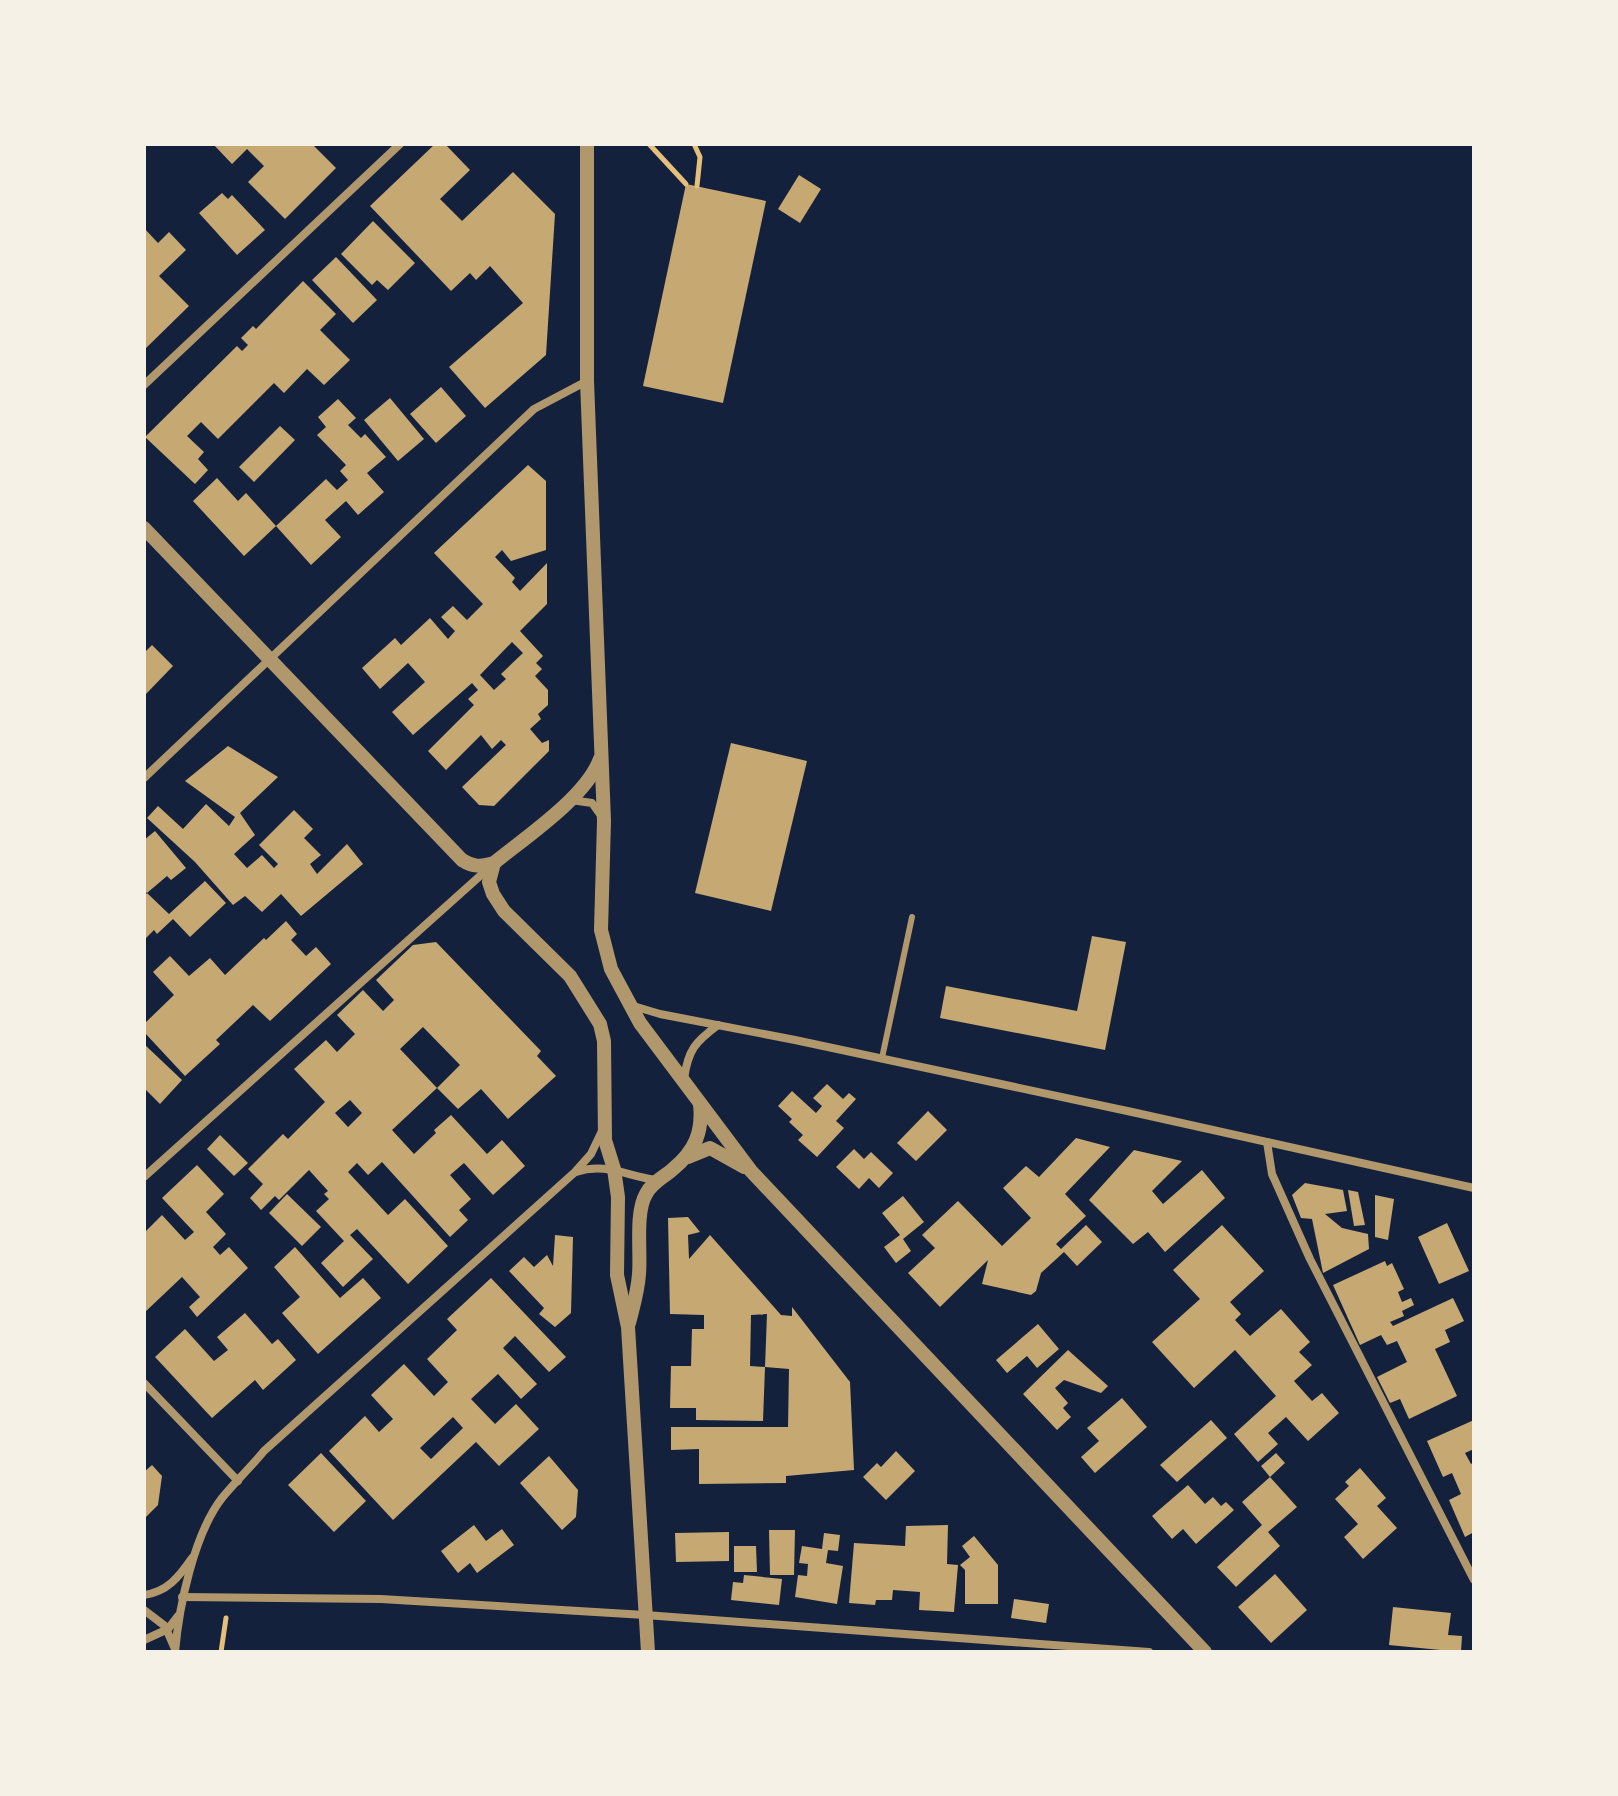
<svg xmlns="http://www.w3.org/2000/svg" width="1618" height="1796" font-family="Arial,sans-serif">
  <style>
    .building { fill: #c6a872; fill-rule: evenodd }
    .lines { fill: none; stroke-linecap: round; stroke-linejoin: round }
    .path { stroke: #e5c07b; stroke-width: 5 }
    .service { stroke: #b1986c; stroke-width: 6 }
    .minor { stroke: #b1986c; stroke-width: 8 }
    .tertiary { stroke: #b1986c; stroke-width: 14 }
  </style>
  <rect width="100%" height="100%" fill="#14213d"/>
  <!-- building -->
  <g class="building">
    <polygon points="213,144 312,144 336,168 285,219 248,182 264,166 247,149 232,164"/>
    <polygon points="435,144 445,144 470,170 440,199 462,221 513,172 555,214 546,355 485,408 449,367 523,303 490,266 476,280 470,273 451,291 370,206"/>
    <polygon points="799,175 821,189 800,223 778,209"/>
    <polygon points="686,184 766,201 723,403 643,386"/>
    <polygon points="222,193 228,199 232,195 265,230 237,255 199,213"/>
    <polygon points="373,221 415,263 388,290 377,280 372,285 341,254"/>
    <polygon points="144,228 158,243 169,232 186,250 159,276 189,306 144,350"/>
    <polygon points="336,257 377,300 353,323 312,280"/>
    <polygon points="303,281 336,314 320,330 350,360 324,385 307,369 284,393 274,383 218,439 201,422 187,436 204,452 198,459 208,470 195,484 145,437 237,346 242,351 248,345 241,338 253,326 256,329"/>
    <polygon points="441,387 466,416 436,443 410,414"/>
    <polygon points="390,398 424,439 398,461 364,420"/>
    <polygon points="338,399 356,418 348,425 361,438 365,434 386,457 367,473 384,492 358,515 346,501 325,520 341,537 311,565 276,526 244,556 193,501 217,478 238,501 246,493 276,526 326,479 337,490 348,480 340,471 346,465 317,435 326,427 318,417"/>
    <polygon points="280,426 295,440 254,482 239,467"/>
    <path d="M528,465l18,16v69l-35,11 -9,-11 -7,7 20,21 -3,4 8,9 27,-28v41l-27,27 23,25 -7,7 6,6 -7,7 13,14v15l-10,9 3,5 -11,10 12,14 7,-3v11l-55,55 -15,-1 -17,-18 44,-42 -5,-5 -9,9 -11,-14 -35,35 -18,-19 46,-46 -6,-6 10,-9 -6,-7 -59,52 -21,-23 33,-30 -17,-19 -28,26 -18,-21 33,-30 6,7 29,-27 18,21 7,-8 -14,-14 12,-11 14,14 16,-16 -49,-51zM512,642l11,11 -22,21 5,5 -12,11 -14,-15z"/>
    <polygon points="152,645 173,666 146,694 144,691 144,653"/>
    <polygon points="731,743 807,761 771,911 695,893"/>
    <polygon points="228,746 278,777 240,813 255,835 234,854 247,868 262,855 274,868 278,864 259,845 294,810 313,829 304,838 321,855 310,864 317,874 347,844 363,864 301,916 281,894 262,912 245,896 233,905 195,862 147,818 158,806 183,829 206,804 229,826 235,817 185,781"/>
    <polygon points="155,831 186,868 171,880 167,876 147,893 144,890 144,840"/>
    <polygon points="205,881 226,903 190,937 173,919 157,934 154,930 144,940 144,897 147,893 169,914"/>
    <polygon points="286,921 297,934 291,940 306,956 316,947 331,964 270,1021 253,1005 216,1040 220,1044 185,1076 144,1032 144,1024 174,995 153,972 170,956 189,976 210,958 225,975 264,938 266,940"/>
    <polygon points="1092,936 1126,942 1105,1050 940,1018 946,986 1077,1011"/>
    <path d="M436,942l105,109 -4,5 19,20 -48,43 -27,-30 -23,20 -21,-21 23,-23 -37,-38 -23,22 37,39 -45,42 22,24 22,-21 -2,-3 17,-15 36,39 15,-14 23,26 -32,29 -29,-32 -14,12 21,24 -12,11 9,10 -18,17 -68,-75 -14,13 -11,-12 -9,9 40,43 17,-16 43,47 -40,38 -51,-55 -7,6 23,24 -30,28 -22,-24 23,-22 -28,-30 13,-12 -5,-5 4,-3 -19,-21 -30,30 -4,-4 -14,14 -11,-12 13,-14 -15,-15 35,-35 5,5 37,-37 -31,-33 32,-29 11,12 18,-18 -18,-19 26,-25 20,21 11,-11 -18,-20 37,-35zM350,1100l12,13 -14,14 -13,-14z"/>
    <polygon points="144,1044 182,1080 160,1104 144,1088"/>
    <polygon points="827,1084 843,1099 849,1093 856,1099 836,1121 844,1128 817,1157 798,1140 803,1135 789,1122 792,1119 778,1106 792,1091 816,1113 822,1106 813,1098"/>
    <polygon points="928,1111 947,1130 916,1161 897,1143"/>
    <polygon points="220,1135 248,1163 234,1176 207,1149"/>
    <polygon points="1076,1138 1110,1147 1065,1194 1086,1216 1056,1244 1061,1249 1086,1225 1102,1242 1077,1266 1064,1252 1041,1273 1036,1291 1031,1295 982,1284 988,1260 940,1307 908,1273 935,1248 922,1235 958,1201 1002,1246 1031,1218 1003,1188 1026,1166 1039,1177"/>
    <polygon points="854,1149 864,1159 871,1152 893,1173 879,1188 869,1178 859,1189 836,1167"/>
    <polygon points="1134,1150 1182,1161 1152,1191 1163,1204 1202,1170 1225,1198 1165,1252 1148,1232 1133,1244 1089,1200"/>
    <polygon points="197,1165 224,1194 206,1212 226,1234 213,1247 220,1255 229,1247 248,1268 197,1317 189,1307 200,1297 182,1277 144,1313 144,1233 162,1215 185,1240 194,1232 162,1198"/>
    <polygon points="1305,1183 1343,1190 1347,1211 1325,1214 1342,1228 1368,1234 1369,1249 1323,1273 1312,1219 1301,1218 1292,1195"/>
    <polygon points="1348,1190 1358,1192 1365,1225 1354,1226"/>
    <polygon points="287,1194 321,1227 302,1246 269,1213"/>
    <polygon points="1375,1195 1394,1199 1388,1240 1375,1237"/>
    <polygon points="903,1196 924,1222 903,1239 911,1251 896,1263 884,1247 900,1235 882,1213"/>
    <polygon points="688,1217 700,1232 688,1235 689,1259 710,1235 781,1315 792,1316 792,1307 850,1382 854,1470 786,1476 786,1483 699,1484 699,1449 671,1450 671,1427 788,1427 789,1369 765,1367 767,1314 751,1315 750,1366 765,1367 763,1421 696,1420 696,1408 670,1408 671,1366 691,1366 692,1329 704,1329 704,1315 670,1314 668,1218"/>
    <polygon points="1447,1223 1469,1271 1439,1284 1418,1237"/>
    <polygon points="1222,1225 1264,1271 1230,1302 1241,1314 1235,1320 1250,1336 1281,1309 1310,1342 1299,1352 1312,1365 1294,1381 1312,1401 1322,1393 1339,1413 1308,1441 1286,1417 1268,1433 1278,1444 1258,1462 1234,1434 1276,1396 1235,1350 1194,1388 1152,1342 1200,1299 1173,1270"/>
    <polygon points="555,1235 573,1237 571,1313 555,1327 539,1314 544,1308 509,1271 524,1257 534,1267 547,1255 553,1266"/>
    <polygon points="295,1247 340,1298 363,1278 381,1298 318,1354 282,1313 300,1297 274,1267"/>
    <polygon points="1385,1261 1387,1266 1392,1263 1404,1289 1398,1292 1402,1302 1411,1298 1414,1305 1402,1311 1404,1316 1390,1322 1393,1326 1453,1298 1464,1321 1445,1330 1450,1342 1435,1349 1457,1396 1409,1419 1400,1399 1390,1403 1377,1377 1407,1362 1397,1341 1387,1345 1381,1335 1360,1345 1333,1285"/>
    <path d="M491,1278l75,79 -17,15 -34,-36 -12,12 34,36 -16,15 -23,-25 -27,25 24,25 21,-20 23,25 -40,37 -23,-24 -83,78 -64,-69 36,-35 14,16 14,-13 -22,-24 33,-31 30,32 14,-14 -21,-23 30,-29 -10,-11zM453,1417l10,11 -32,31 -11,-11z"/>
    <polygon points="245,1313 272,1344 278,1339 296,1360 263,1390 255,1380 212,1418 155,1357 185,1329 214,1361 228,1350 217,1337"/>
    <polygon points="1038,1324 1059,1349 1037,1368 1027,1356 1007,1373 996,1360"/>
    <polygon points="1068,1350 1108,1386 1101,1393 1064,1380 1055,1388 1068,1403 1063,1408 1071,1417 1057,1430 1023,1394"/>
    <polygon points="1122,1398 1147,1427 1095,1473 1081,1457 1099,1441 1087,1428"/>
    <polygon points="1211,1420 1227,1438 1177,1482 1160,1465"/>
    <polygon points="1474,1420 1474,1449 1465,1453 1471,1464 1474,1462 1474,1532 1465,1537 1449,1500 1461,1494 1452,1473 1443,1477 1427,1441"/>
    <polygon points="896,1451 915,1471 886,1500 863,1477 877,1463 881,1467"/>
    <polygon points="321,1453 366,1501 334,1532 288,1485"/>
    <polygon points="1276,1453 1285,1463 1270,1477 1297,1507 1268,1532 1280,1546 1236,1587 1217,1567 1262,1525 1242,1502 1270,1477 1261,1466"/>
    <polygon points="549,1456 578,1490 576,1517 562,1530 520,1483"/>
    <polygon points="152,1465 162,1476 158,1505 144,1519 144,1472"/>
    <polygon points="1360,1468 1386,1498 1377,1506 1397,1528 1363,1559 1344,1537 1358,1524 1335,1499 1349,1486 1345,1482"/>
    <polygon points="1188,1485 1205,1504 1213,1497 1221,1506 1226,1502 1234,1510 1196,1544 1183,1529 1172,1539 1152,1516"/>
    <polygon points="474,1525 486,1541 502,1529 514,1545 477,1573 470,1563 458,1573 441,1551"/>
    <polygon points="948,1525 947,1564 958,1565 954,1612 919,1610 920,1592 893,1590 892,1600 876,1600 875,1605 849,1603 854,1543 905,1546 906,1526"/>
    <polygon points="769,1530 795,1530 794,1575 770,1575"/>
    <polygon points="729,1532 729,1561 676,1562 675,1533"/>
    <polygon points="824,1533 840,1535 838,1551 828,1550 826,1563 843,1566 837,1604 795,1597 798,1575 807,1576 808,1564 799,1563 802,1546 822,1549"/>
    <polygon points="974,1536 998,1565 998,1604 965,1604 965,1570 960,1565 970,1557 962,1546"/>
    <polygon points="734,1546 756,1546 757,1572 734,1572"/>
    <polygon points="1275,1574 1307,1610 1271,1643 1238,1607"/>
    <polygon points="744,1575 782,1579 779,1605 731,1600 733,1582 743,1583"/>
    <polygon points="1014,1599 1049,1604 1046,1623 1011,1618"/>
    <polygon points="1393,1607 1451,1613 1448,1635 1462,1636 1461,1652 1389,1645"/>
  </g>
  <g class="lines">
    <!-- path -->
    <g class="path">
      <polyline points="649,144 686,184"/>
      <polyline points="694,144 700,157 697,186"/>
      <polyline points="221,1652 226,1618"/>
    </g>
    <!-- service -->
    <polyline class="service" points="882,1058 912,917"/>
    <!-- minor -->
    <g class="minor">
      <polyline points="144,385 400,144"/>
      <polyline points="144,778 534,409 587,381"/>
      <polyline points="571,800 592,803 602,817"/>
      <polyline points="630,1005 660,1014 795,1040 1132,1112 1474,1188"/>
      <path d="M684,1079c4,-29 11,-37 34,-54"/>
      <polyline points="1267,1142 1272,1174 1310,1259 1474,1580"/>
      <path d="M576,1172c29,-10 51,4 80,8"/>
      <polyline points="144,1177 490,867"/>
      <polyline points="144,1383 238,1481"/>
      <path d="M144,1595c23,-3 35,-18 48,-37"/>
      <polyline points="182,1597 381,1599 645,1615 1149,1652"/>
      <polyline points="144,1610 165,1626 174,1647"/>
      <polyline points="144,1640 168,1629 178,1616"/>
      <path d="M175,1652c4,-46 19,-118 47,-154 13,-16 29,-31 42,-47l311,-279 16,-18 10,-21"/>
    </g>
    <!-- tertiary -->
    <g class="tertiary">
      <polyline points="587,144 587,381 604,821 601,930 611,969 640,1023 751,1171 1205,1652"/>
      <path d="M144,528l318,332c11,7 19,7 32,3 32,-26 92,-66 106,-104"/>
      <polyline points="494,863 489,882 493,894 504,911 570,976 600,1024 604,1041 605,1140 614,1169 618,1197 617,1275 628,1327 648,1652"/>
      <polyline points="688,1157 710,1148 744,1167"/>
      <path d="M629,1323c4,-16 9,-32 10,-49 2,-22 -4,-61 7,-80 6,-12 17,-16 27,-25 22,-18 30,-37 27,-65"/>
    </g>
  </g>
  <!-- border -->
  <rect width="1618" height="1796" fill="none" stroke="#f6f1e7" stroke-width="292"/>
</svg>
